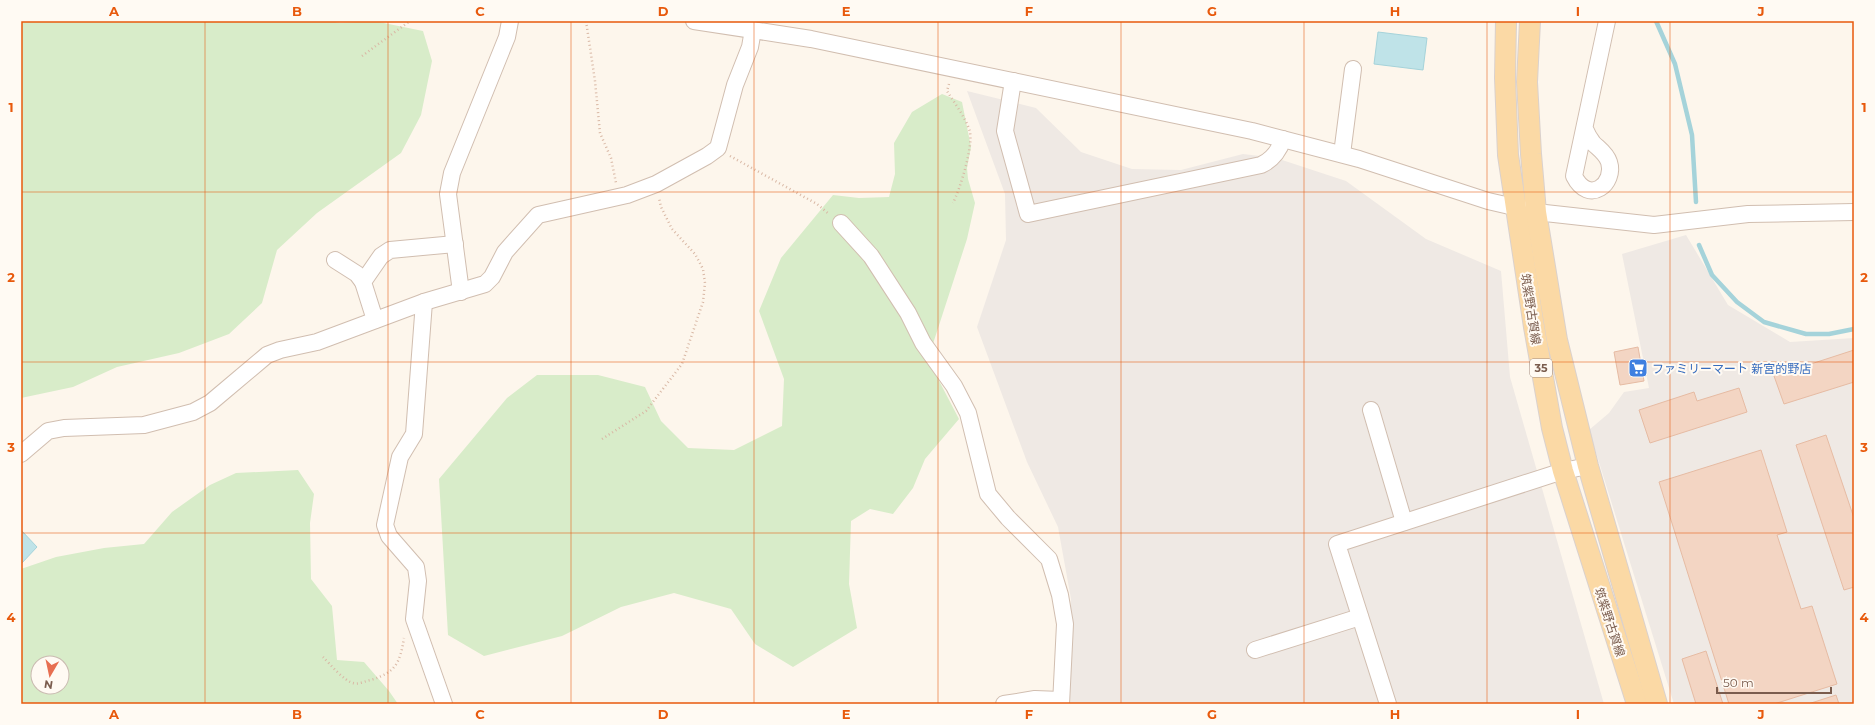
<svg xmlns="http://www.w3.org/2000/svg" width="1875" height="725" font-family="Montserrat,'Noto Sans JP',sans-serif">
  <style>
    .industrial { fill: #efe9e4 }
    .green { fill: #d8ecc9; fill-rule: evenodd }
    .water { fill: #bfe3e8; stroke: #a5d3da }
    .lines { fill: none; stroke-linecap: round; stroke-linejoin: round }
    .stream { stroke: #a5d3da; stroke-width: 4.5 }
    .building { fill: #f3d5c3; stroke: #e6bba3 }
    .minor-casing { stroke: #d1beb0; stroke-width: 18 }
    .major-casing { stroke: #dad1cd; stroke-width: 22 }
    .path { stroke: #d9b8a5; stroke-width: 2.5; stroke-dasharray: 1 3; stroke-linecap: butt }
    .minor { stroke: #fff; stroke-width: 16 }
    .major { stroke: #fbd9a5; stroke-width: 20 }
    .grid { fill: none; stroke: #e8590c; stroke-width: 1; stroke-opacity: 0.55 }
    .labels { text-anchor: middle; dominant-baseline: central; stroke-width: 4; stroke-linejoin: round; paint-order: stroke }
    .shield { fill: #fffaf3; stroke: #a28b7f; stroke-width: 1 }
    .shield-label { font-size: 11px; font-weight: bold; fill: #7a5c4d }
    .street-label { font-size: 12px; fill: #7a5c4d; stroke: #fffaf3 }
    .shop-label { font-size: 12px; fill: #366cbe; stroke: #fffaf3; text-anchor: start }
    .neatline { fill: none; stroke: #e8590c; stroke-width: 1.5 }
    .grid-label { font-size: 13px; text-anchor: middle; font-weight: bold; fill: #e8590c }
  </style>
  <rect width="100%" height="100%" fill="#fdf6ec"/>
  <!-- industrial -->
  <g class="industrial">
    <polygon points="967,91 1036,108 1081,152 1132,169 1181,170 1243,154 1276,158 1346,181 1426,239 1501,271 1510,377 1604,704 1067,704 1071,599 1058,527 1027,462 977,327 1006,240 1005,194"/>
    <polygon points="1686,235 1728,305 1790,342 1854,338 1854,704 1674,704 1589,430 1609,413 1624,392 1649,388 1622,254"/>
  </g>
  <!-- green -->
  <g class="green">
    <polygon points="21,21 329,21 340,23 374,21 423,31 432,61 421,115 401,153 317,213 277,250 262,303 229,334 179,353 117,367 73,387 21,398"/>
    <polygon points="942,94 962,102 971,147 967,168 968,179 975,203 967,239 930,353 936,375 959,419 925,459 913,488 893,514 870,509 851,521 849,584 857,628 793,667 755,644 731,609 674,593 621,607 562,636 484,656 448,635 439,479 507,398 537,375 598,375 645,387 661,421 688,448 734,450 782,426 784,379 759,311 781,258 833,195 859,198 889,197 895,174 894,143 912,112"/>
    <path d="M298,470l16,24 -4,29 1,56 21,27 5,54 27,2 25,29 9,13h-377v-135l35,-12 48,-9 40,-4 28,-32 38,-27 26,-12zM38,663h24v24h-24z"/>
  </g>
  <!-- water -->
  <g class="water">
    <polygon points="1378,32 1427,38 1423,70 1374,64"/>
    <polygon points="21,530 37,547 21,564"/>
  </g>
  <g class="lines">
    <!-- stream -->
    <g class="stream">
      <polyline points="1656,21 1675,64 1692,135 1696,202"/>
      <polyline points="1699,245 1712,275 1737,302 1764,322 1806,334 1829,334 1854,329"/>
    </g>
  </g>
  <!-- building -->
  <g class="building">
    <polygon points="1638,347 1644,381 1620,385 1614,352"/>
    <polygon points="1854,350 1854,382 1784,404 1774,376"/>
    <polygon points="1739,388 1747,412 1650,443 1639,410 1694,392 1697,401"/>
    <polygon points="1826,435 1854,518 1854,587 1844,590 1796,445"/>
    <polygon points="1761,450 1787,532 1777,535 1801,609 1812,606 1837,684 1774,704 1729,704 1659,482"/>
    <polygon points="1706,651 1723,704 1696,704 1682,659"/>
    <polygon points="1836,695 1839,704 1808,704"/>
  </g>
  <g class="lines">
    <defs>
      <g id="minor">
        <polyline points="694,21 811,39 1252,131 1359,159 1488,201 1536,212 1654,225 1748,214 1854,212"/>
        <path d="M1013,81l-8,50 23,83 233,-49c11,-5 18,-14 22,-26"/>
        <path d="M1585,129c2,5 5,10 8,14 6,6 13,10 16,19 7,21 -20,44 -35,14l33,-155"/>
        <polyline points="1342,154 1353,69"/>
        <polyline points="841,223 871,256 908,313 923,343 954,386 968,413 988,494 1008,518 1049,559 1060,595 1065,624 1061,704"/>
        <polyline points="335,260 357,274 363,282"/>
        <polyline points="461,292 448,194 452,173 507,37 510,21"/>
        <polyline points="424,302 414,434 400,457 385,525 389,536 416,567 418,581 414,619 444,704"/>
        <polyline points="375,320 363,282 381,256 390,250 455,244"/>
        <polyline points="1371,410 1404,522"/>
        <polyline points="21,454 48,431 64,428 144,425 193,412 210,403 267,355 280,350 317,342 424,302 485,284 492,277 505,252 538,215 627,195 656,184 707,156 718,148 735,85 750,47 753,30"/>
        <polyline points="1255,650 1360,617"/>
        <polyline points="1004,704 1035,699 1061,700"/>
        <polyline points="1388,704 1337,544 1563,471 1588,466"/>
      </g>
      <g id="major">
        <polyline points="1506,21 1505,78 1508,155 1534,327 1552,428 1563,471 1637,704"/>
        <polyline points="1530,21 1527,82 1531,154 1536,212 1557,340 1588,466 1657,704"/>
      </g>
    </defs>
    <!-- minor casing -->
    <use href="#minor" class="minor-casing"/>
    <!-- major casing -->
    <use href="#major" class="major-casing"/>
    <!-- path -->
    <g class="path">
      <polyline points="586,21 595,81 600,133 611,158 616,183"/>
      <polyline points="362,56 410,21"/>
      <path d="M949,84l-2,7c8,13 19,27 23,41 3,16 -10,57 -17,71"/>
      <polyline points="730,156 817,204 829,214"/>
      <polyline points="602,439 646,411 682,364 703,302 705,283 703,269 695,254 672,229 661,207 659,198"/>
      <path d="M323,657c7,7 21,24 30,26 5,2 12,-2 18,-3 25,-8 29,-17 33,-42"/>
    </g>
    <!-- minor -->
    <use href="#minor" class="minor"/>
    <!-- major -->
    <use href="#major" class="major"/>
  </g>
  <!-- grid -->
  <path class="grid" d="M205,21v683M388,21v683M571,21v683M754,21v683M938,21v683M1121,21v683M1304,21v683M1487,21v683M1670,21v683M21,192h1833M21,362h1833M21,533h1833"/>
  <!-- icons -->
  <defs>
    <symbol id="supermarket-square" viewBox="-11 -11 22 22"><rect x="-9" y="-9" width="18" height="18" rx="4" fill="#3f7fe0" stroke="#fffaf3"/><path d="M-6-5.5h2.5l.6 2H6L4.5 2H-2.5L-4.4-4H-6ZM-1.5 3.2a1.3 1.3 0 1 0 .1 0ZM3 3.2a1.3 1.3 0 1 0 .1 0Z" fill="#fff"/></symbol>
  </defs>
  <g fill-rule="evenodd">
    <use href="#supermarket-square" x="1627" y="357" width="22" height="22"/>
  </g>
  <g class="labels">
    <!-- shield labels -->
    <rect class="shield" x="1530" y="359" width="22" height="18" rx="3"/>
    <g class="shield-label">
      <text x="1541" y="368">35</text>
    </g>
    <!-- street labels -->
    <g class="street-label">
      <text transform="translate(1531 309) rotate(81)">筑紫野古賀線</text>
      <text transform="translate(1610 622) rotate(72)">筑紫野古賀線</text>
    </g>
    <!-- shop labels -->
    <g class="shop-label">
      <text x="1652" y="368">ファミリーマート 新宮的野店</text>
    </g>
  </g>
  <!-- border -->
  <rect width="1875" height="725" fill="none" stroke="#fffaf3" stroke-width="44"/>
  <!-- north arrow -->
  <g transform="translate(50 675) rotate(189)"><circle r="19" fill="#fffaf3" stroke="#cabbb1"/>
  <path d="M0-3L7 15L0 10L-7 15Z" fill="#e76f51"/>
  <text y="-6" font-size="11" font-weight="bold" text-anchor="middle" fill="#7a5c4d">N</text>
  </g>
  <!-- scale -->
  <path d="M1717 687v6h114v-6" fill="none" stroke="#7a5c4d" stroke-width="2"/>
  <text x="1723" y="687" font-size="12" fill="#7a5c4d" stroke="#fffaf3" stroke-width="3" paint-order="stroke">50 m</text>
  <rect x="22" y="22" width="1831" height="681" class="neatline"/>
  <g class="grid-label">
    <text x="114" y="16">A</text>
    <text x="297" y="16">B</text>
    <text x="480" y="16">C</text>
    <text x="663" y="16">D</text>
    <text x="846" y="16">E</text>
    <text x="1029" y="16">F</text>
    <text x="1212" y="16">G</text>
    <text x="1395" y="16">H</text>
    <text x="1578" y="16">I</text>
    <text x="1761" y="16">J</text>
    <text x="11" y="112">1</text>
    <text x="1864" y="112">1</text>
    <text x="11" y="282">2</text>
    <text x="1864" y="282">2</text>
    <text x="11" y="452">3</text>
    <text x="1864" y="452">3</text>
    <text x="11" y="622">4</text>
    <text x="1864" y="622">4</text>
    <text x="114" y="719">A</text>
    <text x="297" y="719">B</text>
    <text x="480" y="719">C</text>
    <text x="663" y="719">D</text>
    <text x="846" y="719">E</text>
    <text x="1029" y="719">F</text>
    <text x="1212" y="719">G</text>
    <text x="1395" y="719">H</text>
    <text x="1578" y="719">I</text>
    <text x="1761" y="719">J</text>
  </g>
</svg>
